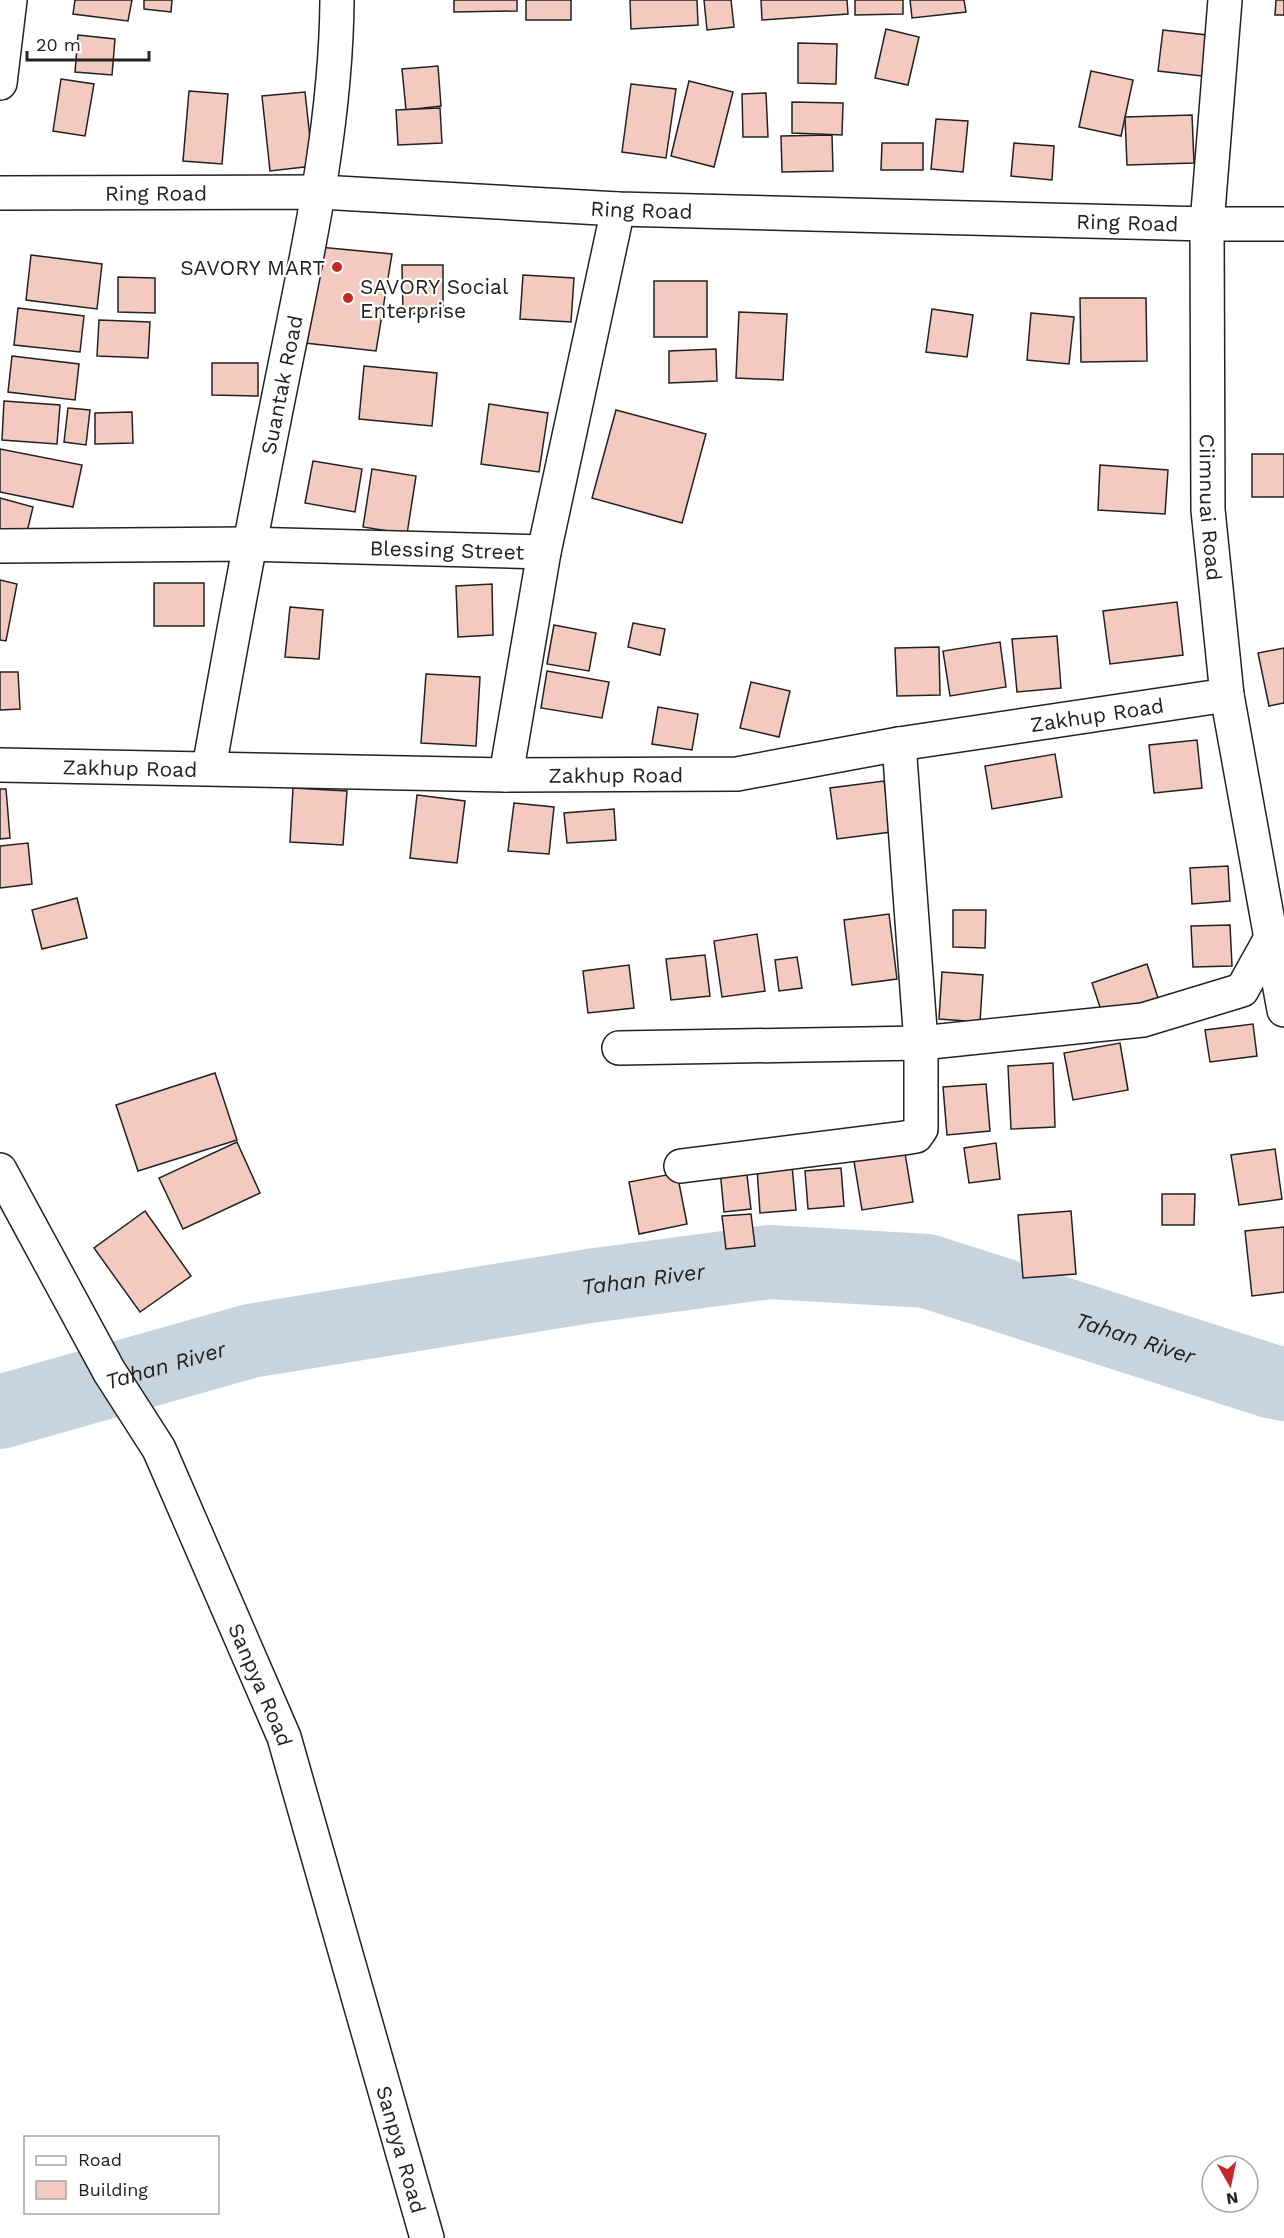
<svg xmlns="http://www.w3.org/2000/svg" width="1284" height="2238" font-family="'Work Sans',sans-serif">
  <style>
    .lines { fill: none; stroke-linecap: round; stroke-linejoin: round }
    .river { stroke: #c7d3dd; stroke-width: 74 }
    .building { fill: #f3c9c0; stroke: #222; stroke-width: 1.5 }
    .street-casing { stroke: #222; stroke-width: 36 }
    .secondary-casing { stroke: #222; stroke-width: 36 }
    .street { stroke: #fff; stroke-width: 33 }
    .secondary { stroke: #fff; stroke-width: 33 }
    .poi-dot { fill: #c62828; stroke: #fff; stroke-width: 2 }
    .labels { text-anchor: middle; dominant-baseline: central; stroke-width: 4.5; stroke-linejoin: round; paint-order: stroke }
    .street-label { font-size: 21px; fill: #222; stroke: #fff }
    .poi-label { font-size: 21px; fill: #222; stroke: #fff; text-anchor: end }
    .water-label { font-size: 22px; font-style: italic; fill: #222; stroke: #fff }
  </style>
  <rect width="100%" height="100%" fill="#fff"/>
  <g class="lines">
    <!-- river -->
    <path class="river" id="s1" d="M0,1412l250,-71 339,-55 181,-24 157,9 343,110 14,3"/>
  </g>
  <!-- building -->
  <g class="building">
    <polygon points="75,0 132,0 128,21 73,14"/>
    <polygon points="144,0 172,0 171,12 144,9"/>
    <polygon points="454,0 517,0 517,11 454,12"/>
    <rect x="526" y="0" width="45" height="20"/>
    <polygon points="630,0 697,0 698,25 631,29"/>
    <polygon points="704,0 731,0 734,27 707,30"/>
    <polygon points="761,0 847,0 848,14 762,20"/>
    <polygon points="855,0 903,0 903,14 855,15"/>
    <polygon points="910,0 964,0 966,12 912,18"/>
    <polygon points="1276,0 1284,0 1284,15 1275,15"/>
    <polygon points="886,29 919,37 908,85 875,78"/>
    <polygon points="1163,30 1207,35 1202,76 1158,71"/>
    <polygon points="78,35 115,39 112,75 75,72"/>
    <polygon points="798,43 837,44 836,84 798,83"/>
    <polygon points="438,66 441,106 406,110 402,69"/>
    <polygon points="1091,71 1133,80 1121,136 1079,127"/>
    <polygon points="61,79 94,84 85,136 53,131"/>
    <polygon points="689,81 733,92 714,167 671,156"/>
    <polygon points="631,84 676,89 666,158 622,152"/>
    <polygon points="189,91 228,94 222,164 183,161"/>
    <polygon points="305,92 313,166 270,171 262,96"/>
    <polygon points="766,93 768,137 743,137 742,94"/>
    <polygon points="792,102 843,103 842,135 792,133"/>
    <polygon points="440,108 442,143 398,145 396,110"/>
    <polygon points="1192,115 1194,163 1127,165 1125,117"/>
    <polygon points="936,119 968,121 963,172 931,169"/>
    <polygon points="832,135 833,171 782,172 781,136"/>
    <polygon points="882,143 923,143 923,170 881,170"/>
    <polygon points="1014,143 1054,146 1052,180 1011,176"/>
    <polygon points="319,247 392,254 376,351 305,343"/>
    <polygon points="31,255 102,264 97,309 26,300"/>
    <polygon points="402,265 443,265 443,313 403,314"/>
    <polygon points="523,275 574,278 571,322 520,319"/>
    <polygon points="118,277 155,278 155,313 118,312"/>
    <rect x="654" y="281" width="53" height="56"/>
    <polygon points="1080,298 1146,298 1147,361 1081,362"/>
    <polygon points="18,308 84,316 80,352 14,345"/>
    <polygon points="932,309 973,315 967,357 926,352"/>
    <polygon points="739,312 787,314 783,380 736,378"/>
    <polygon points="1031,313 1074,317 1069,364 1027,360"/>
    <polygon points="99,320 150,322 148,358 97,356"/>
    <polygon points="716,349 717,381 669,383 669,351"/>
    <polygon points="12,356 79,364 75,400 8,392"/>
    <polygon points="212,363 258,363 258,396 212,395"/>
    <polygon points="364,366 437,373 432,426 359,419"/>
    <polygon points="4,401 60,405 57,444 2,440"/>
    <polygon points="489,404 548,413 539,472 481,464"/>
    <polygon points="68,408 90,410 86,445 64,442"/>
    <polygon points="616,410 706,434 682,523 592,498"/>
    <polygon points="132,412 133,443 95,444 95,413"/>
    <polygon points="0,449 82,465 73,507 0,492"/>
    <rect x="1252" y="454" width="32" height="43"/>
    <polygon points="313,461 362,469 355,512 305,503"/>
    <polygon points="1100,465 1168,470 1165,514 1098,510"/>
    <polygon points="372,469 416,476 407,534 363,527"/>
    <polygon points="0,498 33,507 26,536 0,530"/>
    <polygon points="0,580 17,584 6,641 0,640"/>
    <rect x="154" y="583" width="50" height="43"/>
    <polygon points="492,584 493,635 458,637 456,586"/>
    <polygon points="1177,602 1183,655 1110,664 1103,611"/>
    <polygon points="290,607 323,610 319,659 285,657"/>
    <polygon points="633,623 665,629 660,655 628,647"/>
    <polygon points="554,625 596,633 589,671 547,664"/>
    <polygon points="1057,636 1061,688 1017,692 1012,639"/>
    <polygon points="1000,642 1006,687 950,696 943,651"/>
    <polygon points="939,647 940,695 897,696 895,648"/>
    <polygon points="1284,648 1284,703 1269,706 1258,653"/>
    <polygon points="547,671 609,682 602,718 541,708"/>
    <polygon points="0,672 18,672 20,709 0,710"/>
    <polygon points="426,674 480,677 476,746 421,743"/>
    <polygon points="751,682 790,691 779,737 740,728"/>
    <polygon points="658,707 698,714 692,750 652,744"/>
    <polygon points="1197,740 1202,788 1154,793 1149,745"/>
    <polygon points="1055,754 1062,797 992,809 985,766"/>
    <polygon points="884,781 891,832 837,839 830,788"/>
    <polygon points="293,788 347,791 343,845 290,842"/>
    <polygon points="0,789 6,789 10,838 0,839"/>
    <polygon points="417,795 465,801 457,863 410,858"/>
    <polygon points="514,803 554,807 549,854 508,851"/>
    <polygon points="614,809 616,840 567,843 564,813"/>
    <polygon points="28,843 32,884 0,888 0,846"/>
    <polygon points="1228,866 1230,901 1192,904 1190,868"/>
    <polygon points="77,898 87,938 42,949 32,910"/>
    <polygon points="953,910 986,910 985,948 953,947"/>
    <polygon points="889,914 897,979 852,985 844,920"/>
    <polygon points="1230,925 1232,966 1193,967 1191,926"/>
    <polygon points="757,934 765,991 722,997 714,941"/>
    <polygon points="705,955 710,996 671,1000 666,959"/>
    <polygon points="797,957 802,988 779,991 775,960"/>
    <polygon points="1147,964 1158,998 1103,1016 1092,983"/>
    <polygon points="629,965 634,1008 588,1013 583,971"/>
    <polygon points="942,972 983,975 980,1022 939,1019"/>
    <polygon points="1253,1024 1257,1056 1210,1062 1205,1030"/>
    <polygon points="1120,1043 1128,1090 1073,1100 1064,1053"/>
    <polygon points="1053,1063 1055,1127 1011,1129 1008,1066"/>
    <polygon points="215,1073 237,1140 138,1171 116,1105"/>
    <polygon points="986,1084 990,1131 947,1135 943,1087"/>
    <polygon points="237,1142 260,1193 183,1229 159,1178"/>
    <polygon points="996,1143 1000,1179 969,1183 964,1148"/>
    <polygon points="904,1147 913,1202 862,1210 853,1155"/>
    <polygon points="1275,1149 1282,1199 1239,1205 1231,1155"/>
    <polygon points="792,1165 796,1210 760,1213 757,1168"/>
    <polygon points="746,1167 751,1209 724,1212 720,1170"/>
    <polygon points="841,1168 844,1206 808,1209 805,1171"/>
    <polygon points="677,1173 687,1224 639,1234 629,1182"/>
    <polygon points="1162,1194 1195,1194 1194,1225 1162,1225"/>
    <polygon points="145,1211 191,1276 140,1312 94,1248"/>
    <polygon points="1071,1211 1076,1274 1023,1278 1018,1215"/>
    <polygon points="751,1214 755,1246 726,1249 722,1216"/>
    <polygon points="1284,1227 1284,1292 1252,1296 1245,1231"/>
  </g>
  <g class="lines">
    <defs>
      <g id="street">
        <path id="s2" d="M1225,0l-18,224 1,286 19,185 57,315"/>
        <path id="s3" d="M0,546l249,-2 295,8 74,-343"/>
        <path id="s4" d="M0,765l506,10 231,-1 162,-30 328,-49"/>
        <path id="s5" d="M209,768c23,-130 47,-259 73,-388 25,-125 54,-252 55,-380"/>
        <polyline points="506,775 544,552"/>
        <polyline points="619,1048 921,1043 1143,1020 1242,990 1271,938 1279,937"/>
        <polyline points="681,1166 904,1138 916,1136 921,1129 921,1043 899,744"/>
      </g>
      <g id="secondary">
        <polyline points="0,83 10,0"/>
        <path id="s6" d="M0,193l320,-1 298,17 589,15h77"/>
        <path id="s7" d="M0,1170l109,201 50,78 125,288 143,501"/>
      </g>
    </defs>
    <!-- street casing -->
    <use href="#street" class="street-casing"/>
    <!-- secondary casing -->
    <use href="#secondary" class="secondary-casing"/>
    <!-- street -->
    <use href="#street" class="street"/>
    <!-- secondary -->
    <use href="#secondary" class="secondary"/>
  </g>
  <!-- markers -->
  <g class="poi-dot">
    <circle cx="337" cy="267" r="6"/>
    <circle cx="348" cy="298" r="6"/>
  </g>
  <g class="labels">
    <!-- street labels -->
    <g class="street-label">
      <text stroke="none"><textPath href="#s6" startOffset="156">Ring Road</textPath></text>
      <text stroke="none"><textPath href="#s6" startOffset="642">Ring Road</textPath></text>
      <text stroke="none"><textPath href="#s6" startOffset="1128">Ring Road</textPath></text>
      <text stroke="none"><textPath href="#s5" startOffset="390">Suantak Road</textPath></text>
      <text stroke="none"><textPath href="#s2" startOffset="508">Ciimnuai Road</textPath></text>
      <text stroke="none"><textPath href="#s3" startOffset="447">Blessing Street</textPath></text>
      <text stroke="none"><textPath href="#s4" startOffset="1102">Zakhup Road</textPath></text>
      <text stroke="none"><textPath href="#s4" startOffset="130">Zakhup Road</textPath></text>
      <text stroke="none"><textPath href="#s4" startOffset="616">Zakhup Road</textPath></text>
      <text stroke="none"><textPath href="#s7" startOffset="578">Sanpya Road</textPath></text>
      <text stroke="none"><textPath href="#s7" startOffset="1064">Sanpya Road</textPath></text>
    </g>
    <!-- poi labels -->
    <g class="poi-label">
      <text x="325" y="267">SAVORY MART</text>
      <text x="360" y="286" text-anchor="start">SAVORY Social<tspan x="360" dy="24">Enterprise</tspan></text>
    </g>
    <!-- water labels -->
    <g class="water-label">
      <text stroke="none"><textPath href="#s1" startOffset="658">Tahan River</textPath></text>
      <text stroke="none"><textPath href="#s1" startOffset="1162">Tahan River</textPath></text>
      <text stroke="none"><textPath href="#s1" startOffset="172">Tahan River</textPath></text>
    </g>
  </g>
  <!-- legend -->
  <rect x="24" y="2136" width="195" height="78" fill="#ffffff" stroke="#a7a7a7" stroke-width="1.5"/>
  <rect x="36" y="2156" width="30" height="9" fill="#ffffff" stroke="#a7a7a7" stroke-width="1.5"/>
  <text x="78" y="2166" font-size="18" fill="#222222">Road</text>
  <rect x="36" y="2181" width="30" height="18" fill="#f3c9c0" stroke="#a7a7a7" stroke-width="1.5"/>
  <text x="78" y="2196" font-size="18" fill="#222222">Building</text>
  <!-- north arrow -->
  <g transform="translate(1230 2184) rotate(171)"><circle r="28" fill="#ffffff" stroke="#a7a7a7" stroke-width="1.5"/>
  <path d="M0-4.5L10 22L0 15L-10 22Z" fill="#c62828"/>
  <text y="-9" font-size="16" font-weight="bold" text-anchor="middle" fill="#222222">N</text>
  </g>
  <!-- scale -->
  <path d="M27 51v9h122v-9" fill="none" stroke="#222222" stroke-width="3"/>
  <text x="36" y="51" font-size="18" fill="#222222" stroke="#ffffff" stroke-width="4.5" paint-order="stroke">20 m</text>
</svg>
